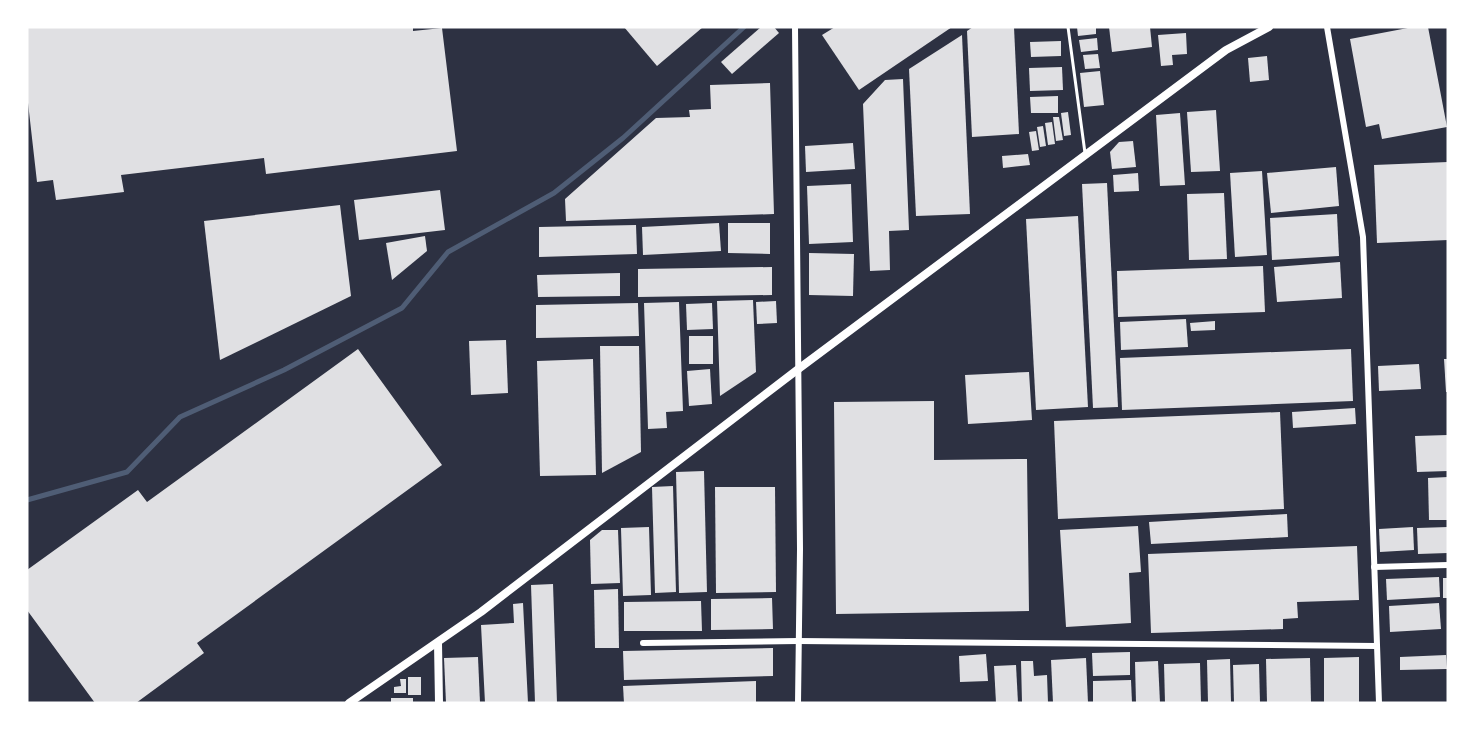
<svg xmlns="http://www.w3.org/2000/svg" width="1475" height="730" font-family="Rubik,sans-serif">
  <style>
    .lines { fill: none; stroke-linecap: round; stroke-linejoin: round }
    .stream { stroke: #4f5d75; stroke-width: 5 }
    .building { fill: #e0e0e3 }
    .service { stroke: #fff; stroke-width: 3 }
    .minor { stroke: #fff; stroke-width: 6 }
    .tertiary { stroke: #fff; stroke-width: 8 }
  </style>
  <rect width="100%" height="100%" fill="#2d3142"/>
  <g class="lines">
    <!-- stream -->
    <polyline class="stream" points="27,500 127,472 180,417 284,370 402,308 448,252 554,193 623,138 744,27"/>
  </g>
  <!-- building -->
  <g class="building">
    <polygon points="27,27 413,27 413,31 442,28 457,151 266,174 264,158 121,175 124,192 56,200 53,180 37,182 27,94"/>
    <polygon points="624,27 703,27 657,66"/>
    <polygon points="761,27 774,27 779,33 732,74 721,62"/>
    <polygon points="835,27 952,27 859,90 822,35"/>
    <polygon points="973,27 1014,27 1019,134 972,137 967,31"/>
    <polygon points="1077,27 1096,27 1096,34 1078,36"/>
    <polygon points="1109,27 1150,27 1152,47 1112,52"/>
    <polygon points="1413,27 1428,27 1447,127 1382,139 1379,124 1366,127 1350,39"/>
    <polygon points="1186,33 1187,54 1172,55 1173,65 1161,66 1158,35"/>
    <polygon points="962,35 970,214 916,216 909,69"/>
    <polygon points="1097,38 1098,50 1081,52 1079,40"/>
    <polygon points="1061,41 1061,56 1031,57 1030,42"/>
    <polygon points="1098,54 1100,68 1085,69 1083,55"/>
    <polygon points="1267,56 1269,80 1250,82 1248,58"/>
    <polygon points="1062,67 1063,90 1030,91 1029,68"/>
    <polygon points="1100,71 1104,105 1084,107 1080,73"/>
    <polygon points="903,79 909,230 889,231 890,270 870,271 863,104 885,80"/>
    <polygon points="770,83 774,214 566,221 565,199 656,118 690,117 689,110 711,109 710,85"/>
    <polygon points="1058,96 1058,113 1031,113 1030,97"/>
    <polygon points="1216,110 1220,171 1191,172 1187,112"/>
    <polygon points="1068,112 1071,135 1064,136 1061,113"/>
    <polygon points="1180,113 1185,185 1160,186 1156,115"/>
    <polygon points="1053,117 1059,117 1063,140 1056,141"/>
    <polygon points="1052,122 1055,144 1048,145 1045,123"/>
    <polygon points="1043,126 1046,146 1040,147 1037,127"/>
    <polygon points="1036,131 1039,150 1032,151 1029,132"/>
    <polygon points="1133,141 1136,167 1112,169 1110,152 1119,142"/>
    <polygon points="853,143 855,169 806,172 805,146"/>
    <polygon points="1028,154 1030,165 1003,168 1002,156"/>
    <polygon points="1448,162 1448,240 1377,243 1374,165"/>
    <polygon points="1336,167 1339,206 1271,213 1267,173"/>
    <polygon points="1262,171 1267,255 1235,257 1230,173"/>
    <polygon points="1138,173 1139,191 1114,192 1113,175"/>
    <polygon points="1107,183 1118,407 1093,408 1082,184"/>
    <polygon points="851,184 853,242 809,244 807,186"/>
    <polygon points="440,190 445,230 359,240 354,200"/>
    <polygon points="1224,193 1227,259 1189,260 1187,194"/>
    <polygon points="340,205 351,296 220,360 204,221"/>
    <polygon points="1337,214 1339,256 1272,260 1270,218"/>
    <polygon points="1078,216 1088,407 1036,410 1026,219"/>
    <polygon points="719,223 721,251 643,255 642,227"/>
    <polygon points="728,223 770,223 770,254 728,253"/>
    <polygon points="636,225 637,254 539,257 539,227"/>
    <polygon points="425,236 427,251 392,280 386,243"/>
    <polygon points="809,253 854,254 853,296 809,295"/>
    <polygon points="1340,262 1342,298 1277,302 1274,267"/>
    <polygon points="1263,266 1265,312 1118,317 1117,271"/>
    <polygon points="772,267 772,295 638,297 638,269"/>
    <polygon points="620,273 620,296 538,297 537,275"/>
    <polygon points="753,300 756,372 720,396 717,301"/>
    <polygon points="776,301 777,323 757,324 756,302"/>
    <polygon points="679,302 683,411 666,412 667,428 648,429 644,303"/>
    <polygon points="638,303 639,336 536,338 536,305"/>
    <polygon points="712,303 713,329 687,330 686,304"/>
    <polygon points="1186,319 1188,347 1121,350 1120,322"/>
    <polygon points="1215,321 1215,330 1191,331 1190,323"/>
    <rect x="689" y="336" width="24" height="28"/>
    <polygon points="506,340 508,393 471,395 469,341"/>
    <polygon points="600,346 639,346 641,452 602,473"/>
    <polygon points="358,349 442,465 197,643 204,653 136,703 95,703 27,610 27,570 138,490 147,502"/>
    <polygon points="1351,349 1353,401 1122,410 1120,358"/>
    <polygon points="593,359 596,475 540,476 537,361"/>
    <polygon points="1444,359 1448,359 1448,392 1446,392"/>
    <polygon points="1419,364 1421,389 1379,391 1378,366"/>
    <polygon points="710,369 712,404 689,406 687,371"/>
    <polygon points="1029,372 1032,420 968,424 965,375"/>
    <polygon points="934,401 934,460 1027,459 1029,611 836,614 834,402"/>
    <polygon points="1355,408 1356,424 1293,428 1292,412"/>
    <polygon points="1280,412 1284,509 1058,519 1054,421"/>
    <polygon points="1448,435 1448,471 1417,472 1415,436"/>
    <polygon points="704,471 707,592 679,593 676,472"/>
    <polygon points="1448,477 1448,520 1429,520 1428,478"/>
    <polygon points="673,486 676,592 655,593 652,487"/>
    <polygon points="715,487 775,487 776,592 716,593"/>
    <polygon points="1287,514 1288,537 1151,544 1149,522"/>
    <polygon points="1138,526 1141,572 1129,573 1131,623 1066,627 1060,530"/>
    <polygon points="649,527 651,595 623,596 621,528"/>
    <polygon points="1413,527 1414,550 1380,552 1379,529"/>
    <polygon points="1448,527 1448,553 1418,554 1417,528"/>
    <polygon points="602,530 618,530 620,583 591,584 590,540"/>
    <polygon points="1357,546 1359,600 1297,602 1298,618 1283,619 1283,629 1151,633 1148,554"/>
    <polygon points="1439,577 1440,597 1387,600 1386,579"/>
    <rect x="1443" y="578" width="5" height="20"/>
    <polygon points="553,584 557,703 535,703 531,585"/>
    <polygon points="618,589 619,648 595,648 594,590"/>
    <polygon points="772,598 773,629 711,630 711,599"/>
    <polygon points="701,601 702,631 624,631 624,602"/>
    <polygon points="523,603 528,703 485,703 481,625 514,623 513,604"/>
    <polygon points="1439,603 1441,629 1390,632 1389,606"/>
    <polygon points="773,648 773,676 624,680 623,651"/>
    <polygon points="1130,652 1130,675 1093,676 1092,653"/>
    <polygon points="986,654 988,681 960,682 959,656"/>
    <polygon points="1446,655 1447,669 1400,670 1400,657"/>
    <polygon points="478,657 480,703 446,703 444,658"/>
    <polygon points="1359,657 1359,703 1324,703 1324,658"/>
    <polygon points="1086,658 1088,703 1053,703 1051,660"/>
    <polygon points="1310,658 1311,703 1267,703 1266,659"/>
    <polygon points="1230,659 1231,703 1208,703 1207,660"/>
    <polygon points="1021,661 1033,661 1034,676 1047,675 1048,703 1022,703"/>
    <polygon points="1158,661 1160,703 1136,703 1135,662"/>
    <polygon points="1200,663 1201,703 1165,703 1164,664"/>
    <polygon points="1259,664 1260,703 1234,703 1233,665"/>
    <polygon points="1016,665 1018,703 996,703 994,666"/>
    <rect x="408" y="677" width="13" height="18"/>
    <polygon points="400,679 406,679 406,693 394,693 394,687 401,686"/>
    <polygon points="1131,680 1132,703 1093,703 1093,681"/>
    <polygon points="756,681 756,703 624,703 623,686"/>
    <rect x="391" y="698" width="22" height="5"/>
  </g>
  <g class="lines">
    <!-- service -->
    <polyline class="service" points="1068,27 1085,153"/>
    <!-- minor -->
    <g class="minor">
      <polyline points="795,27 800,549 798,703"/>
      <polyline points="1327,27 1363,237 1379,703"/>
      <polyline points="1374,567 1448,565"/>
      <polyline points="643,643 798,641 1377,646"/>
    </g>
    <!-- tertiary -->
    <g class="tertiary">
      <polyline points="438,643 439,703"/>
      <polyline points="349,703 481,612 797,370 1226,50 1269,27"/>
    </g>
  </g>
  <!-- border -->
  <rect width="1475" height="730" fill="none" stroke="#ffffff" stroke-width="57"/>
</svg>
